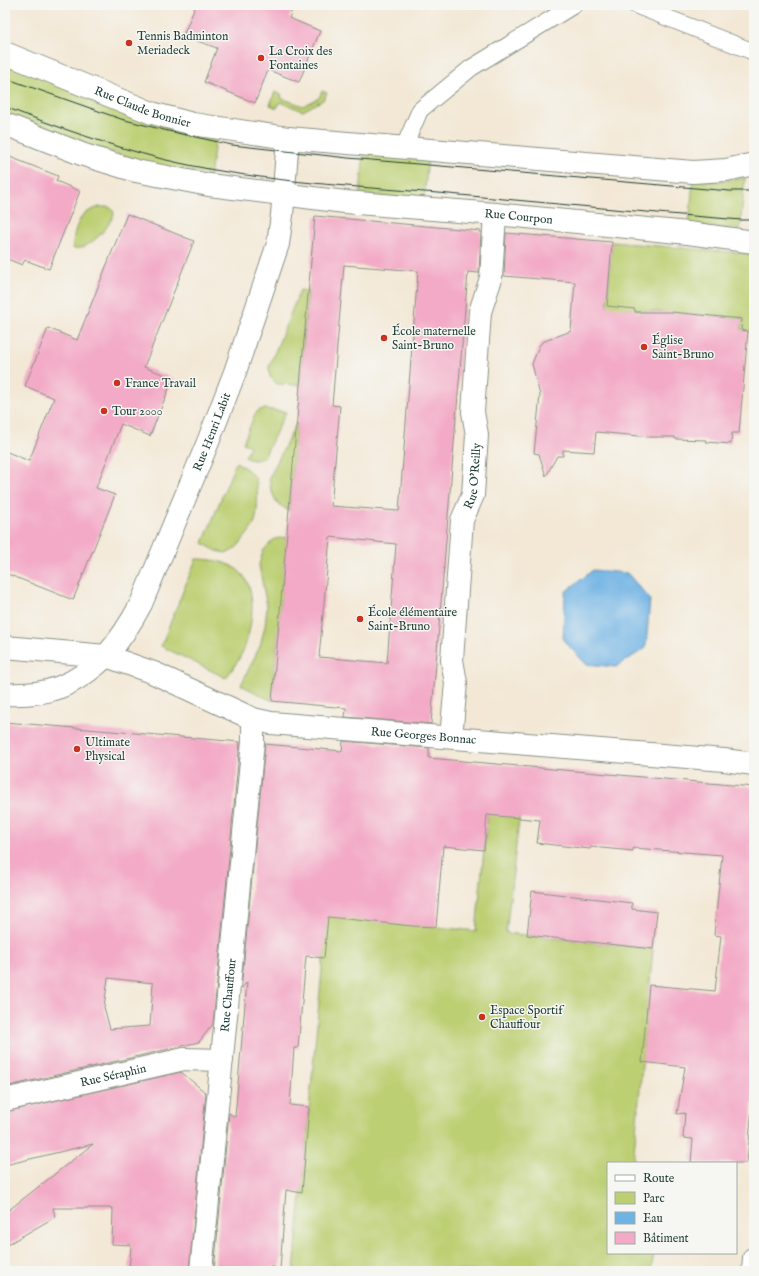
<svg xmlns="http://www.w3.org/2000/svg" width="759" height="1276" font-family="'IM FELL English',serif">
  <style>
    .green { fill: #bccf72; stroke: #6e8653 }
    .water { fill: #6fb2e4; stroke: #47788c }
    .building { fill: #f3aac6; fill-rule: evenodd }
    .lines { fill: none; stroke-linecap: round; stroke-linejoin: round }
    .lane-casing { stroke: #899285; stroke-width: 18 }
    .street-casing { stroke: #899285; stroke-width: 24 }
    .secondary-casing { stroke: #899285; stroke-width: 24 }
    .lane { stroke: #fff; stroke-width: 16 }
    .street { stroke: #fff; stroke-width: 22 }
    .secondary { stroke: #fff; stroke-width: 22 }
    .tram { stroke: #1f3d34; stroke-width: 1 }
    .poi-dot { fill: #c8321e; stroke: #f6f6f2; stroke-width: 1.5 }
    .labels { text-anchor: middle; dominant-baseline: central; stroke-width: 3; stroke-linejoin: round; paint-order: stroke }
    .poi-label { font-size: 12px; fill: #1f3d34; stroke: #f6f6f2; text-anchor: start }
    .street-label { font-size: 12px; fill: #1f3d34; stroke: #f6f6f2 }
  </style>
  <rect width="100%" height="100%" fill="#f6f6f2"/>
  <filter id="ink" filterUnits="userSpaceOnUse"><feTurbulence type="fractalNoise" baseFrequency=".025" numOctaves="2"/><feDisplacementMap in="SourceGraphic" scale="8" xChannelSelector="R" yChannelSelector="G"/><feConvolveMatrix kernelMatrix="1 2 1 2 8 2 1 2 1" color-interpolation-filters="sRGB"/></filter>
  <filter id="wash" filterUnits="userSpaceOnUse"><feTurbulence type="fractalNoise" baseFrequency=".012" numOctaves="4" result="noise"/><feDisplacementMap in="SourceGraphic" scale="16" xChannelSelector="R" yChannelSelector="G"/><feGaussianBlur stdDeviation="0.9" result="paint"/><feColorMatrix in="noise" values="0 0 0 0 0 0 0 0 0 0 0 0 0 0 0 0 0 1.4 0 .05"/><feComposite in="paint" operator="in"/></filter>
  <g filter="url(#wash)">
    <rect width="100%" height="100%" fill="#f3e8d6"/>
    <!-- green -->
    <g class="green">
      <polygon points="5,63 216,135 210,176 161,167 111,152 5,115"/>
      <polygon points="322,91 327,93 323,100 303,111 280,102 277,108 270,105 275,92 282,95 281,98 303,106 319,98"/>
      <polygon points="364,151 428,156 424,200 360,194"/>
      <polygon points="745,178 740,230 689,225 693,180 718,181"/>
      <path d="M99,207h9l4,1 2,6c-4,13 -27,38 -41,34 -1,-10 4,-27 11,-34 5,-3 10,-5 15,-7z"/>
      <polygon points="612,242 754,254 754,331 741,330 742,318 739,318 738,319 717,316 717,317 688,314 635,310 632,309 607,308"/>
      <polygon points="300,290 308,291 300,385 277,384 270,377 269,367"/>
      <path d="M265,409l21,3 -22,45c-8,4 -12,4 -19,0l5,-11 -7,-3 12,-29 4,-4z"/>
      <polygon points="297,422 289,511 277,503 271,490 269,478"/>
      <path d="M236,462l12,8 8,9c2,12 2,26 0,38 -1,7 -6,14 -10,19 -15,21 -22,21 -43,7z"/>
      <polygon points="287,537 272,701 241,685 260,646 265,626 267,607 259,565 263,551 274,539"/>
      <path d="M196,559c13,0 28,2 39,9 24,15 18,55 10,78 -4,12 -12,22 -19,32l-65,-32z"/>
      <polygon points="525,767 506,933 653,949 633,1163 608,1163 608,1253 654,1253 651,1271 294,1271 327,916 476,931 491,779"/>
    </g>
    <!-- water -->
    <polygon class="water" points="593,570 627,573 650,599 646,648 616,667 586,664 563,640 565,592"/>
    <g id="blocks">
      <!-- building -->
      <g class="building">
        <polygon points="196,5 294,5 289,18 320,31 299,82 268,70 255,103 204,82 217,48 183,36"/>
        <polygon points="5,155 58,176 56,181 80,191 49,269 25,260 22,265 5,258"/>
        <polygon points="127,214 194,241 144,367 173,378 150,436 121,424 96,488 115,495 73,600 5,573 5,451 29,461 54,398 25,386 48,328 77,340"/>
        <path d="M315,216l166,15 -2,42 -11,-1 -37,452 -86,-7 1,-9 -74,-7zM344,265l74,6 -19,240 -68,-5 9,-100 -8,-1zM330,537l66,7 -9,119 -68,-6z"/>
        <polygon points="506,233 612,242 607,306 635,309 635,312 671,312 742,319 741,330 748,331 739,433 732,433 731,444 706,442 706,440 675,439 675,437 650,437 596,432 594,452 563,450 563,456 557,456 546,476 539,454 534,453 540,395 532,364 539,346 542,342 571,331 575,282 504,276"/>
        <path d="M5,722l235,20 -27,282 -14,18 -194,45zM108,978l45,5 -3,43 -40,3 -6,-22z"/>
        <polygon points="343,741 429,748 429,758 754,787 754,1085 747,1163 691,1163 693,1139 683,1138 685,1113 677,1114 685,1067 642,1062 649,985 715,991 721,936 714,935 722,855 633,848 633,851 591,847 590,849 537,843 540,820 487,815 484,850 443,846 436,927 412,926 328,917 324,958 306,956 298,1048 294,1048 290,1105 309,1107 302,1193 286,1190 280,1269 271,1267 270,1271 214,1271 229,1113 235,1117 247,982 241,989 265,744 342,751"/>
        <polygon points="532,891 632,903 632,909 657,912 653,949 527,935"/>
        <polygon points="181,1072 206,1093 189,1271 129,1271 131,1245 112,1244 113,1208 53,1208 55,1217 5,1246 5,1213 93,1144 5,1165 5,1112"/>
      </g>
    </g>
  </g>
  <g filter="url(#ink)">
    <use href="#blocks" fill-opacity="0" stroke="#899285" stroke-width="1"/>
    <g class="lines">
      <defs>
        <g id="lane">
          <polyline points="635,5 754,52"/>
          <polyline points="404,147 420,110 471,68 574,5"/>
        </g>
        <g id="street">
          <path d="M5,694c44,2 69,-8 101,-38"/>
          <path id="s1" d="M451,737l5,-54 -4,-23 10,-140 11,-25 4,-60 -4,-23 7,-100 11,-34 4,-64"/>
          <path id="s2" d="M5,1100l179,-41 38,1"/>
        </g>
        <g id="secondary">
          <path id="s3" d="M5,53l147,60 41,11 95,14 405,34 33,-2 28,-6"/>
          <path id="s4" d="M5,124l79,31 52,16 73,14 136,17 150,12 193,19 66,9"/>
          <path id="s5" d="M5,647l101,9 48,17 99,46 18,4 453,37 30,4"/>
          <path id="s6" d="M106,656c14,-16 25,-33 35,-52l67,-162 27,-70 43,-128 4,-29 6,-77"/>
          <path id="s7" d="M201,1271l52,-529v-23"/>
          <polyline points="753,1271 754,1258"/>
        </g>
      </defs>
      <!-- lane casing -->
      <use href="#lane" class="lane-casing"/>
      <!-- street casing -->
      <use href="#street" class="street-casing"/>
      <!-- secondary casing -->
      <use href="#secondary" class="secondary-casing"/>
      <!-- lane -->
      <use href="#lane" class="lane"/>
      <!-- street -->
      <use href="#street" class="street"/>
      <!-- secondary -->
      <use href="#secondary" class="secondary"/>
      <!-- tram -->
      <g class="tram">
        <polyline points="5,78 121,119 168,131 232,145 348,158 730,191 754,191"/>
        <path d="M5,107c52,20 103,38 157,52 90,22 184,27 276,34 101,9 202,19 303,27h13"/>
      </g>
    </g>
  </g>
  <!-- markers -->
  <g class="poi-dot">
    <circle cx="129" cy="43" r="4"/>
    <circle cx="261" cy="58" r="4"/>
    <circle cx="384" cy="338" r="4"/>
    <circle cx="644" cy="347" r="4"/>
    <circle cx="117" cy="383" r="4"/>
    <circle cx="104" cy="411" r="4"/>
    <circle cx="360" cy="619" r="4"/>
    <circle cx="77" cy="749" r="4"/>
    <circle cx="482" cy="1017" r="4"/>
  </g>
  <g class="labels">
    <!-- poi labels -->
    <g class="poi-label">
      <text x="137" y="36">Tennis Badminton<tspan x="137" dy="14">Meriadeck</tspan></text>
      <text x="269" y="51">La Croix des<tspan x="269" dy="14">Fontaines</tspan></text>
      <text x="392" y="331">École maternelle<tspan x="392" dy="14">Saint-Bruno</tspan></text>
      <text x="652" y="340">Église<tspan x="652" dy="14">Saint-Bruno</tspan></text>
      <text x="125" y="383">France Travail</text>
      <text x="112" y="411">Tour 2000</text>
      <text x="368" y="612">École élémentaire<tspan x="368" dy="14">Saint-Bruno</tspan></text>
      <text x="85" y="742">Ultimate<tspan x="85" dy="14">Physical</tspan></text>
      <text x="490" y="1010">Espace Sportif<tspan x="490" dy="14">Chauffour</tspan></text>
    </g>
    <!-- street labels -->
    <g class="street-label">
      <text stroke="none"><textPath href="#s3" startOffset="148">Rue Claude Bonnier</textPath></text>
      <text stroke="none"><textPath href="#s4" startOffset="525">Rue Courpon</textPath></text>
      <text stroke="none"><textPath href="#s6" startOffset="249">Rue Henri Labit</textPath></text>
      <text stroke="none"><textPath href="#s1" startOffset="264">Rue O'Reilly</textPath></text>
      <text stroke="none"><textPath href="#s5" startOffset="433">Rue Georges Bonnac</textPath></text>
      <text stroke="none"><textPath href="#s7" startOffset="277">Rue Chauffour</textPath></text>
      <text stroke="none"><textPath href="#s2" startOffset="111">Rue Séraphin</textPath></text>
    </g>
  </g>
  <!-- margin -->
  <rect width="759" height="1276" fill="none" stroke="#f6f6f2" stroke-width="20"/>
  <!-- legend -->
  <rect x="607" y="1162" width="130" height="92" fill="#f6f6f2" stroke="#a0aca6"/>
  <rect x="615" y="1175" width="20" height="6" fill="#ffffff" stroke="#a0aca6"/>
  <text x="643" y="1182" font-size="12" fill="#1f3d34">Route</text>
  <rect x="615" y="1192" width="20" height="12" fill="#bccf72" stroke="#a0aca6"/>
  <text x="643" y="1202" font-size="12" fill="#1f3d34">Parc</text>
  <rect x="615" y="1212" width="20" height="12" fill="#6fb2e4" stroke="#a0aca6"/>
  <text x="643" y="1222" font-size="12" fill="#1f3d34">Eau</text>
  <rect x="615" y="1232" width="20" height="12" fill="#f3aac6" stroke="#a0aca6"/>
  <text x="643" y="1242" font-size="12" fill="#1f3d34">Bâtiment</text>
</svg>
